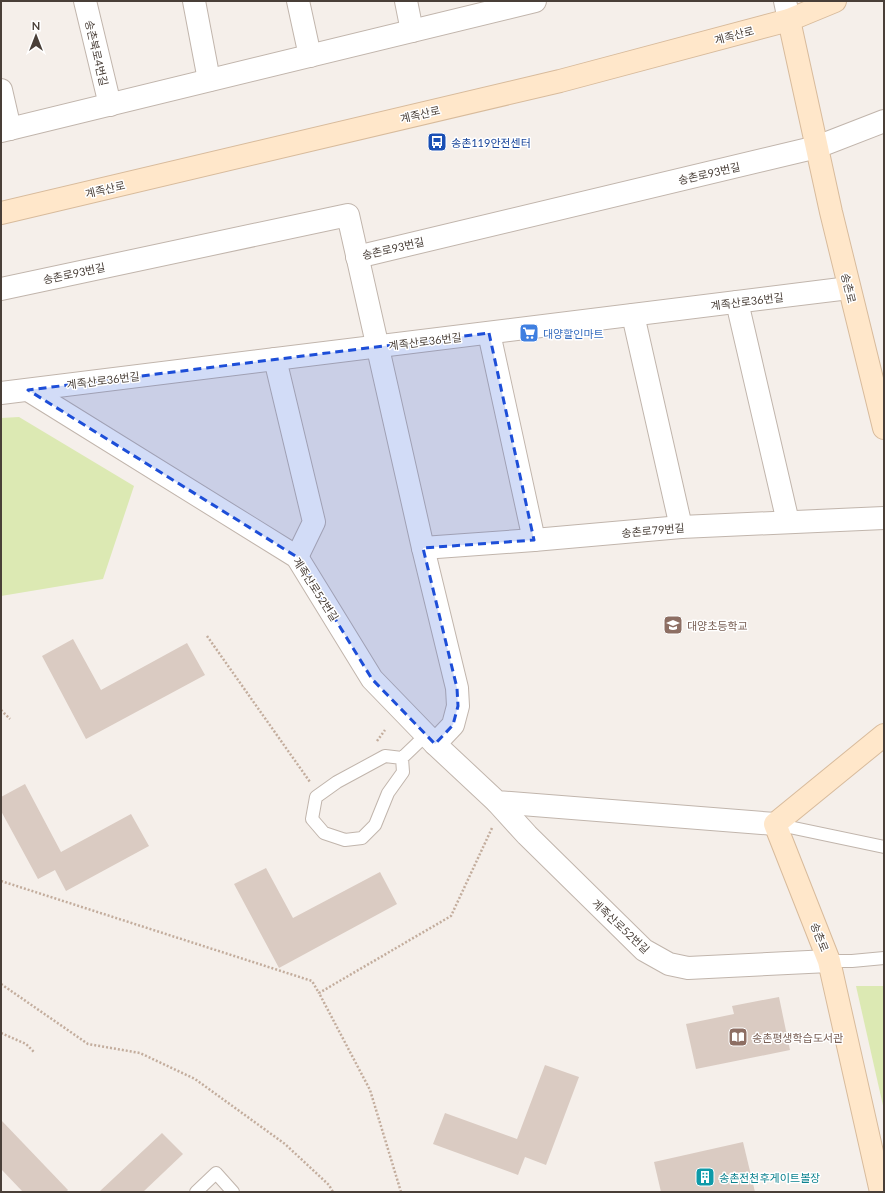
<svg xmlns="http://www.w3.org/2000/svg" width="885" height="1193" font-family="Lato,'Noto Sans KR',sans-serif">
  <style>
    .green { fill: #dce9b3 }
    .building { fill: #dacbc2 }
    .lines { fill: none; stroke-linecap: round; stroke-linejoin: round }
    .lane-casing { stroke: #c1b5ac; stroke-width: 14 }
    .street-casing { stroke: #c1b5ac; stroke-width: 24 }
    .secondary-casing { stroke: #d8bb9c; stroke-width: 24 }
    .path { stroke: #c3ad9d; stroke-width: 2.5; stroke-dasharray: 2 2; stroke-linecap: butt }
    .lane { stroke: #fff; stroke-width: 12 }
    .street { stroke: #fff; stroke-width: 22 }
    .secondary { stroke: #ffe7ca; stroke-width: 22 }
    .marked { fill: #1d4ed8; fill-opacity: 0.2; stroke: #1d4ed8; stroke-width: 3; stroke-dasharray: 8 5; stroke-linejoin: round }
    .labels { text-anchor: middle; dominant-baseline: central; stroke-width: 3; stroke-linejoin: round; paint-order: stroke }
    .street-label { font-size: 11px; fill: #493f38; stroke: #fff }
    .transit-label { font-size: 11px; fill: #164399; stroke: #fff; text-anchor: start }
    .shop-label { font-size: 11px; fill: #366cbe; stroke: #fff; text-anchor: start }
    .education-label { font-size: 11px; fill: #785e54; stroke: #fff; text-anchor: start }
    .culture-label { font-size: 11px; fill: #0d838f; stroke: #fff; text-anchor: start }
  </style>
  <rect width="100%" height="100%" fill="#f5efea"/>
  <!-- green -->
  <g class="green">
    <polygon points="19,417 134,486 103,579 1,596 1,418"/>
    <polygon points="856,986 884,986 884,1110"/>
  </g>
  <!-- building -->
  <g class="building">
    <polygon points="73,639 101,690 187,643 205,675 86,739 42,656"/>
    <polygon points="25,784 61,852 131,814 149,846 66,891 55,870 38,879 1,811 1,797"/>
    <polygon points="266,868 293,918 380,872 397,904 279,968 234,884"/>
    <polygon points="779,997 790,1050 696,1069 686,1024 734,1014 732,1006"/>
    <polygon points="545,1065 579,1077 546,1165 525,1157 518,1175 433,1144 445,1113 517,1139"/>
    <polygon points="1,1120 68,1190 66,1192 23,1192 1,1169"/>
    <polygon points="162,1133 183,1154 143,1192 99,1192"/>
    <polygon points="743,1142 755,1192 661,1192 654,1162"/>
  </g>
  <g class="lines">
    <defs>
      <g id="lane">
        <polyline points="402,758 385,756 337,782 316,797 312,819 324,833 345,840 362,838 375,825 388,793 403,772 402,758 426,735"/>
        <polyline points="775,824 884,847"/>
        <polyline points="829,961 852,961 884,958"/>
        <polyline points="196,1192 216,1173 233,1192"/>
      </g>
      <g id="street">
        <polyline points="85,1 110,105"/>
        <polyline points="194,1 209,80"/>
        <polyline points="298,1 310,56"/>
        <polyline points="406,1 412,31"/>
        <polyline points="785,1 789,20"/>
        <polyline points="1,90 10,129"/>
        <polyline points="1,131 535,1"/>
        <polyline points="357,257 817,147 884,121"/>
        <polyline points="1,289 348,215 423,548 457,688 458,706 453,725 435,744"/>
        <polyline points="737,302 788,522"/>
        <polyline points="633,315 681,527"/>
        <polyline points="489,333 534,540"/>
        <polyline points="275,359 314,522 297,557"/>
        <polyline points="28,390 297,557 372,679 435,744 497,802 775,824"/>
        <polyline points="1,393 849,288"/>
        <polyline points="423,548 534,540 681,527 884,518"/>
        <polyline points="497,802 527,835 644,950 669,964 688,968 829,961"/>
      </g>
      <g id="secondary">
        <polyline points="789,20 831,212 884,428"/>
        <polyline points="1,213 560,81 789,20 835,1"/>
        <polyline points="881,1192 829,961 775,824 884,735"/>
      </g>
    </defs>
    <!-- lane casing -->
    <use href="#lane" class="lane-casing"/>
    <!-- street casing -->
    <use href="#street" class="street-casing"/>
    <!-- secondary casing -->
    <use href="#secondary" class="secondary-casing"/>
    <!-- path -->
    <g class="path">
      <polyline points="207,636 310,782"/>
      <polyline points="1,710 10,719"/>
      <polyline points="377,741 385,730"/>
      <polyline points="1,881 312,981 319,993"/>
      <polyline points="1,984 88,1044 140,1053 195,1079 285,1144 329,1185 333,1192"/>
      <polyline points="1,1033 26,1044 34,1052"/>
      <polyline points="401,1192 370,1090 319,993 451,916 492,828"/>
    </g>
    <!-- lane -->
    <use href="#lane" class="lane"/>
    <!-- street -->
    <use href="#street" class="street"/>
    <!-- secondary -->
    <use href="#secondary" class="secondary"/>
  </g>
  <!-- marked area -->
  <path class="marked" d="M489,333l45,207 -111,8 34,140 1,18 -5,19 -18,19 -63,-65 -75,-122 -269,-167z"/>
  <!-- icons -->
  <defs>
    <symbol id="bus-square" viewBox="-11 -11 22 22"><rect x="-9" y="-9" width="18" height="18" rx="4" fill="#1a4fb4" stroke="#fff"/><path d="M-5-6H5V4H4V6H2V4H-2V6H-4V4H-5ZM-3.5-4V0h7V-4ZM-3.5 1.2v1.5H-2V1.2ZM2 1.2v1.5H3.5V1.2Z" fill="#fff"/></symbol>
    <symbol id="supermarket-square" viewBox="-11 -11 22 22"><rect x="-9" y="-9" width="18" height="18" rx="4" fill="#3f7fe0" stroke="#fff"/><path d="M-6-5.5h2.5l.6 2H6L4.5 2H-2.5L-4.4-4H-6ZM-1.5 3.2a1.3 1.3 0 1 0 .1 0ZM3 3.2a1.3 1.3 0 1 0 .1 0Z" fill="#fff"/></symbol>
    <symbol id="school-square" viewBox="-11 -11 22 22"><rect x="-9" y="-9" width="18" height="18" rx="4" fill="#8d6e63" stroke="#fff"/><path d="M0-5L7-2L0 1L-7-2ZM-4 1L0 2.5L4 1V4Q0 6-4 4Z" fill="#fff"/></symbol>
    <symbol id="library-square" viewBox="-11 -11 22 22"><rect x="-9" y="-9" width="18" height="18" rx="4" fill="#8d6e63" stroke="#fff"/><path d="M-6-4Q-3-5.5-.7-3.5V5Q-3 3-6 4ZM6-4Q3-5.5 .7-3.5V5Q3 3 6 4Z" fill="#fff"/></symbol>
    <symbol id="building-square" viewBox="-11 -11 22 22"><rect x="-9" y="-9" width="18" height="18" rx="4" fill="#0f9aa8" stroke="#fff"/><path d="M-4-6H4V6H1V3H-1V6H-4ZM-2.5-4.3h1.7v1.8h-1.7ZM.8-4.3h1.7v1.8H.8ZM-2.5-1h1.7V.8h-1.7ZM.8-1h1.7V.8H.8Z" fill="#fff"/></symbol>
  </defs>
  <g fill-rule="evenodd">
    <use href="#bus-square" x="426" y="131" width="22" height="22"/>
    <use href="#supermarket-square" x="518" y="322" width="22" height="22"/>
    <use href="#school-square" x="662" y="614" width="22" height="22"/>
    <use href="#library-square" x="727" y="1026" width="22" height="22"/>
    <use href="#building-square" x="694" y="1166" width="22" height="22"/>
  </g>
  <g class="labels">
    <!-- street labels -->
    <g class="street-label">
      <text transform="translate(734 35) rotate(-15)">계족산로</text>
      <text transform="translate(97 53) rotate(77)">송촌북로4번길</text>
      <text transform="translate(420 114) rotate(-13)">계족산로</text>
      <text transform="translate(709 173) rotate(-13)">송촌로93번길</text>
      <text transform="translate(105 189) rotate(-13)">계족산로</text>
      <text transform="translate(393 248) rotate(-13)">송촌로93번길</text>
      <text transform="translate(74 273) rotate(-12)">송촌로93번길</text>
      <text transform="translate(849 288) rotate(76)">송촌로</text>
      <text transform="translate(747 301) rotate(-7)">계족산로36번길</text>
      <text transform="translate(425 341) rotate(-7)">계족산로36번길</text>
      <text transform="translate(103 380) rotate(-7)">계족산로36번길</text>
      <text transform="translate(653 530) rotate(-5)">송촌로79번길</text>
      <text transform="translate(316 589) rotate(57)">계족산로52번길</text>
      <text transform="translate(621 926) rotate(43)">계족산로52번길</text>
      <text transform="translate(820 937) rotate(68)">송촌로</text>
    </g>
    <!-- transit labels -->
    <g class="transit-label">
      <text x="451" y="142">송촌119안전센터</text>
    </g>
    <!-- shop labels -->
    <g class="shop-label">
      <text x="543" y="333">대양할인마트</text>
    </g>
    <!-- education labels -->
    <g class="education-label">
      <text x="687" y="625">대양초등학교</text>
      <text x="752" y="1037">송촌평생학습도서관</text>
    </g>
    <!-- culture labels -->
    <g class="culture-label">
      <text x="719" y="1177">송촌전천후게이트볼장</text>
    </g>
  </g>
  <!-- border -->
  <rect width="885" height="1193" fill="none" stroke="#493f38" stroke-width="4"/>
  <!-- north arrow -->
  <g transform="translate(36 36)" stroke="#ffffff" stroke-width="3" paint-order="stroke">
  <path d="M0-3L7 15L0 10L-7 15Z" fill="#493f38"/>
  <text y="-6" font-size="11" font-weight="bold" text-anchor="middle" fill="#493f38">N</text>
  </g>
</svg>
